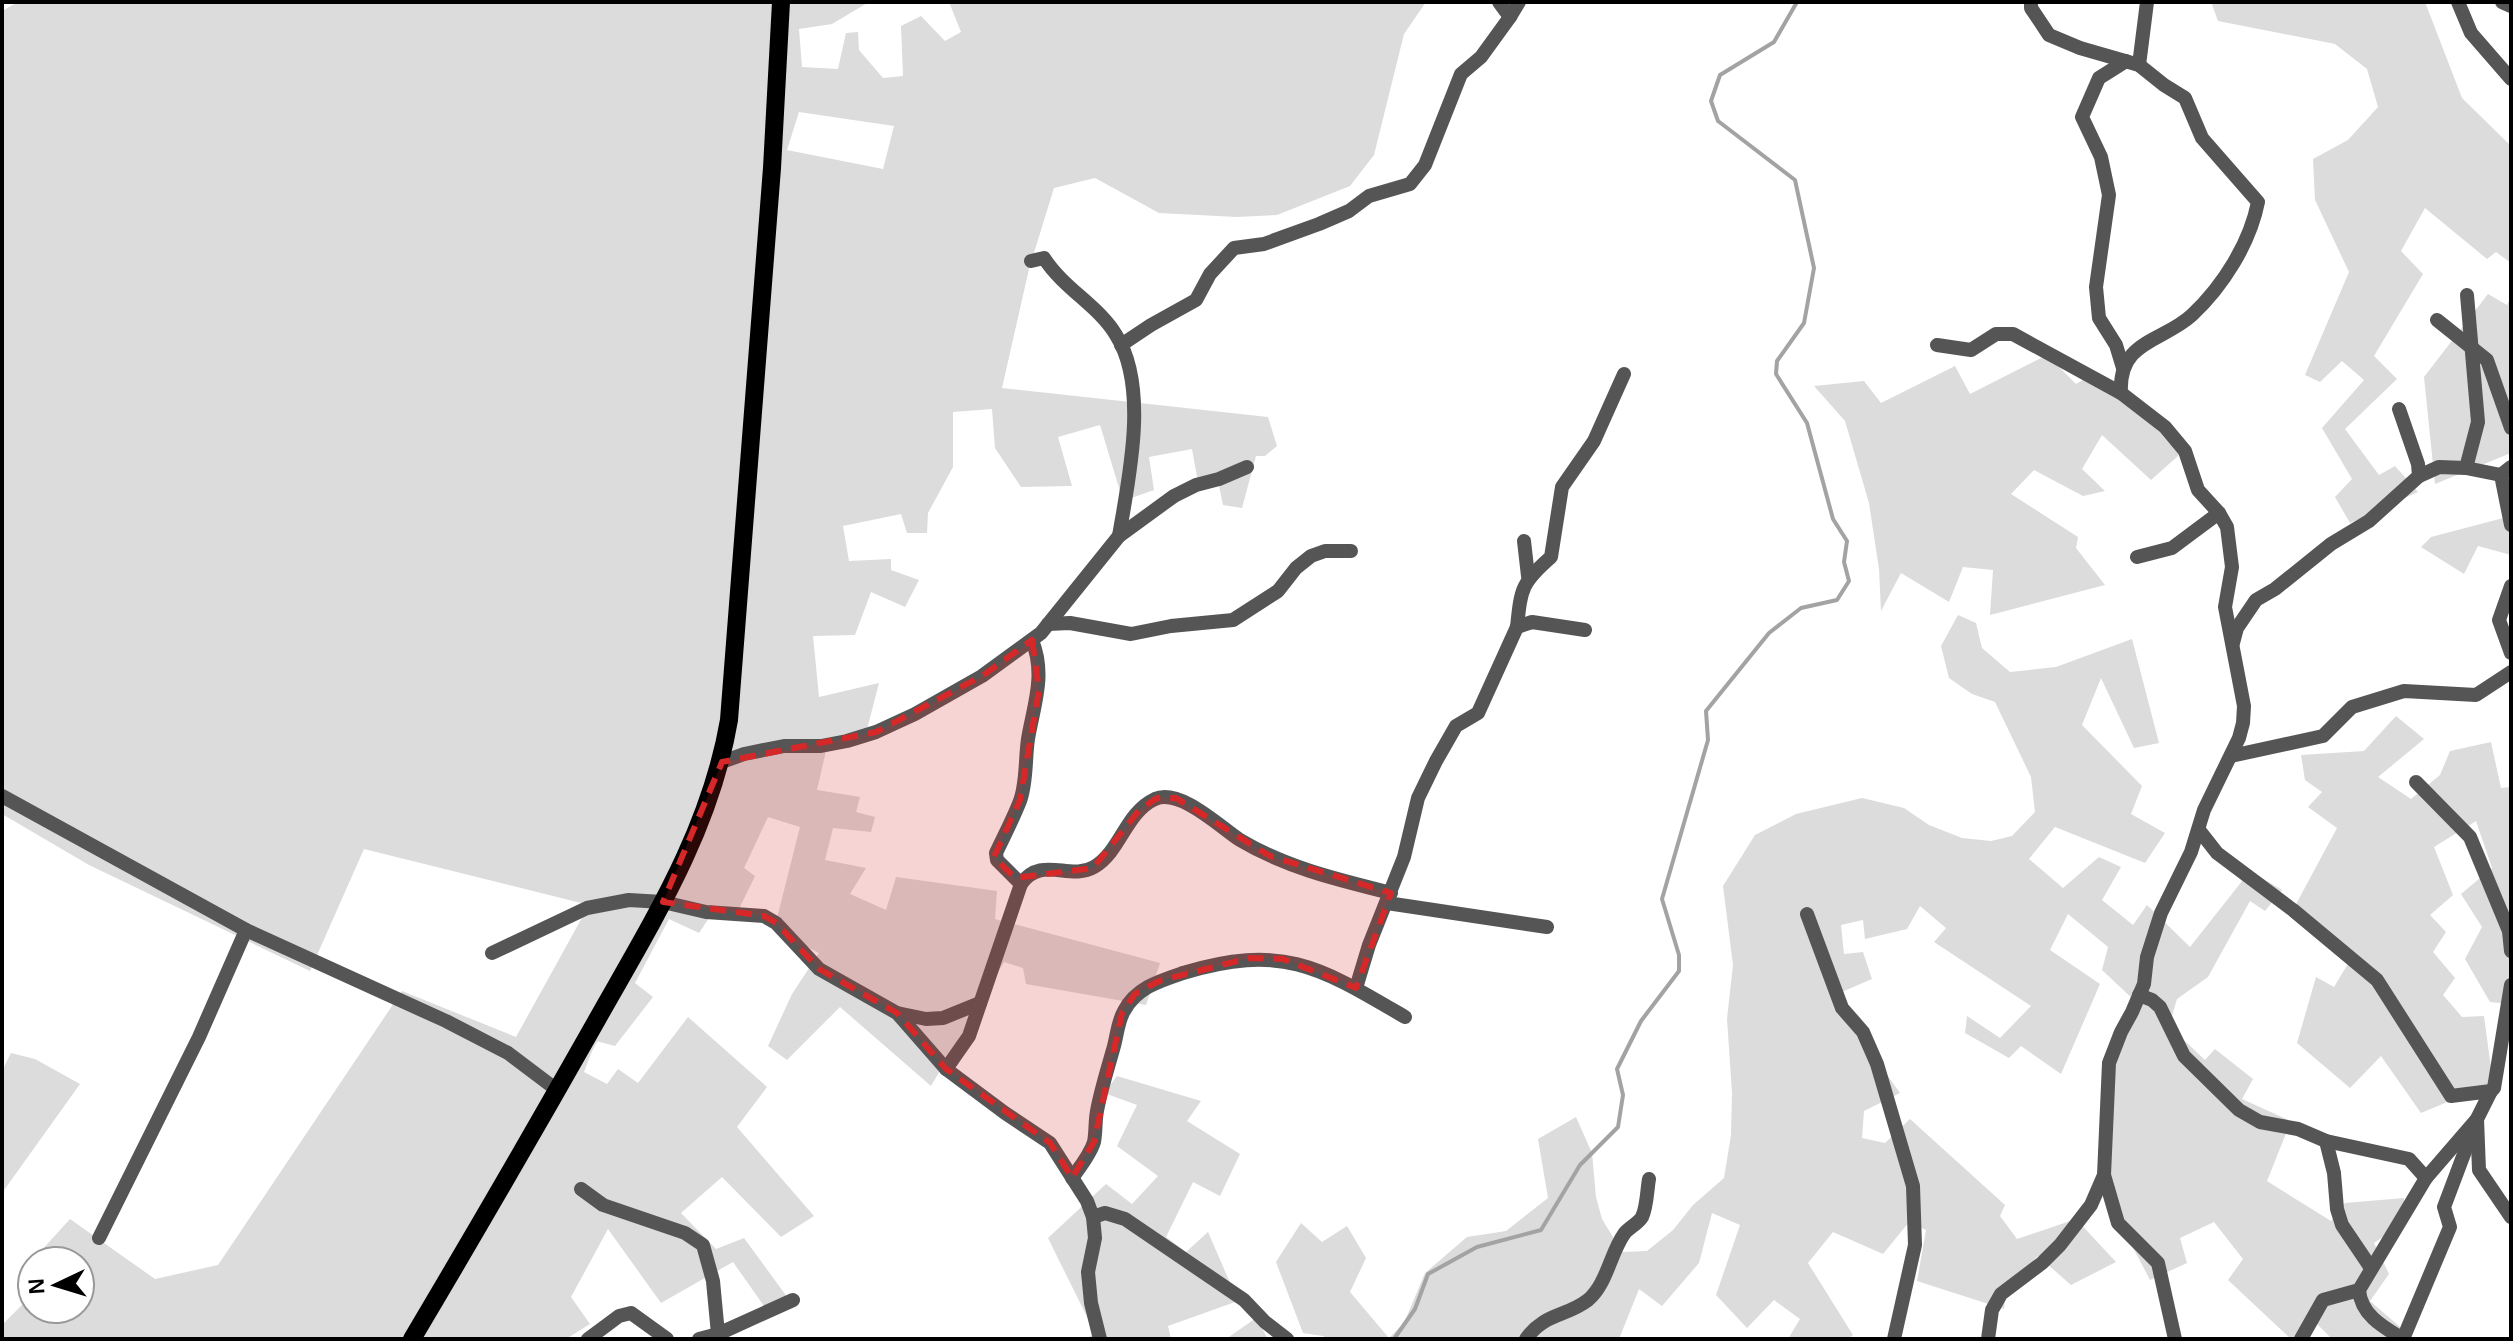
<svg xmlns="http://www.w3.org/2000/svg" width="2513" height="1341" font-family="Helvetica,sans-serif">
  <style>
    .green { fill: #dcdcdc; fill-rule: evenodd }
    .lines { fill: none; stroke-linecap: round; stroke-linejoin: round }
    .stream { stroke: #a3a3a3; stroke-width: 4 }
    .major-casing { stroke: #dbdbdb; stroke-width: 22 }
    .minor { stroke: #555; stroke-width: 14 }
    .major { stroke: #000; stroke-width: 18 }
    .marked { fill: #d62828; fill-opacity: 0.2; stroke: #d62828; stroke-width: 6; stroke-dasharray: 16 10; stroke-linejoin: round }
  </style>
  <rect width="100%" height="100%" fill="#fff"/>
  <!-- green -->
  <g class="green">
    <path d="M18,2h851l-37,22 -33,5 3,38 36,2 8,-36 12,-1 1,18 24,28 20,-2 -2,-50 20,-10 24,25 16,-9 -12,-30h477l-22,32 -30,121 -24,31 -73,29 -40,2 -78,-4 -64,-35 -41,10 -25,81 -27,119 266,29 9,29 -12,10h-9l-14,52 -19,-3 -5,-24 -20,1 -6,-33 -43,8 5,33 -31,11 -23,-76 -42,12 14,49 -51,1 -26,-39 -3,-39 -39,3v55l-25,46 -1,20h-20l-6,-19 -58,12 6,35 42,-2v11l28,10 -14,27 -34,-15 -16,43 -42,1 6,61 60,-14 -15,58 -36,1 -11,48 43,7 -4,15 19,5 -4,15 -38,-4 -8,32 41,8 -16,26 36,16 10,-33 101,14 -2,28 165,44 -14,42 -120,-21 -3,-16 -19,-6 -73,124 -91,-79 -53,53 -19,-14 24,-52 27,-41 -45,-23 26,-103 -32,-10 -24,51 11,8 -20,41 -18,-11 -18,27 -30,-14 -34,64 18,14 -38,49 -19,-5 -12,31 23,12 11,-15 20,14 50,-66 79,70 -30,40 77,89 -33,21 -59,-60 -41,36 35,36 28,-11 49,67 -22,11 -38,-54 -72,41 -53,-74 -37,68 19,27 -24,15h-564v-14l28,-28 -10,-23 50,-55 85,60 63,-14 184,-274 114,46 73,-132 -225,-56 -54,122 -221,-106 -87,-51v-803zM799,112l95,14 -11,43 -96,-19zM32,1261h48v48h-48z"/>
    <polygon points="2211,2 2425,2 2462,98 2511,146 2511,263 2496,252 2487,259 2425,208 2401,251 2423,274 2374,356 2397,379 2345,429 2379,475 2395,466 2418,492 2350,523 2335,497 2352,479 2322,428 2364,380 2342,361 2320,382 2305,375 2349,272 2315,200 2313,159 2348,140 2378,107 2367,69 2335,44 2218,21"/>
    <polygon points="2488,294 2507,305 2511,297 2511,453 2435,484 2424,377"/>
    <polygon points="2047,355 2076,384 2095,373 2187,448 2151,480 2102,435 2082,469 2105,491 2083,496 2034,470 2011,494 2078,537 2076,548 2105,585 1990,615 1993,570 1963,567 1949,602 1901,573 1881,611 1879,569 1869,503 1845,421 1814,386 1864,381 1881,403 1955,366 1970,394"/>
    <polygon points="2511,516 2511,555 2478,546 2464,574 2421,547 2431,537"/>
    <polygon points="1958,615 1976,623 1982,648 2010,672 2056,667 2132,639 2159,743 2134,748 2101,678 2082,725 2142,786 2131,814 2165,833 2145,863 2055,827 2029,859 2063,888 2099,857 2121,867 2102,900 2133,925 2147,905 2190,947 2250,871 2282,890 2265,911 2250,901 2208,977 2177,999 2169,1026 2205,1060 2215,1049 2253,1079 2242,1099 2291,1121 2267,1181 2331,1221 2345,1203 2404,1198 2403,1223 2374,1243 2389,1274 2370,1301 2414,1339 2332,1339 2310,1317 2297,1339 2291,1339 2228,1280 2243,1259 2214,1222 2180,1238 2187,1263 2150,1280 2107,1198 2103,1066 2135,1001 2102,970 2108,947 2068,914 2050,950 2100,984 2061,1074 2021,1046 2009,1058 1965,1033 1967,1016 2000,1038 2031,1006 1934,942 1946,928 1920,906 1907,929 1865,939 1863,920 1841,925 1844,954 1863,952 1872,979 1837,994 1853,1027 1900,1093 1864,1111 1862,1138 1885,1143 1910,1119 2005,1205 2000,1216 2017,1239 2076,1219 2116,1262 2071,1285 2038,1256 2006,1288 2004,1309 1917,1281 1926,1230 1909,1222 1883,1254 1833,1232 1808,1263 1853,1335 1848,1339 1788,1339 1800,1319 1774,1300 1747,1328 1716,1295 1740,1225 1712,1213 1699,1263 1662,1306 1639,1289 1619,1339 1327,1339 1323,1336 1303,1333 1276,1262 1301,1223 1322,1242 1347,1226 1366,1258 1350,1292 1389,1338 1404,1323 1425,1273 1467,1237 1506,1231 1548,1198 1538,1139 1576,1117 1592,1153 1596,1197 1602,1219 1622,1252 1647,1251 1673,1230 1693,1205 1724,1178 1731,1135 1732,1093 1727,1019 1733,965 1723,886 1755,835 1796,814 1862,798 1904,808 1929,825 1962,838 1991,841 2012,836 2035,812 2031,777 1995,702 1972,694 1949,678 1941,646"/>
    <polygon points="2396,716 2424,739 2378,777 2411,799 2440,775 2450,751 2491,742 2501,788 2511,787 2511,1004 2490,1002 2465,959 2482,927 2461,894 2492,868 2476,821 2434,847 2453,895 2430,915 2446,932 2433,952 2455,978 2443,995 2462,1017 2484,1016 2493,1083 2421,1113 2381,1056 2350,1088 2297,1043 2316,977 2334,987 2354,954 2295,906 2337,828 2308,807 2322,792 2305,780 2301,755 2364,751"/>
    <polygon points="11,1053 35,1059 80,1084 2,1193 2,1071"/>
    <polygon points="1117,1076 1201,1101 1187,1121 1240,1154 1220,1196 1193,1182 1166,1237 1186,1252 1208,1232 1238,1301 1168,1326 1171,1339 1086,1339 1095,1333 1048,1238 1106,1184 1132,1204 1158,1176 1117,1146 1137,1105 1104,1093"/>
    <polygon points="1256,1318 1268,1339 1226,1339"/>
  </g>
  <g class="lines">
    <!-- stream -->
    <polyline class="stream" points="1394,1339 1415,1309 1428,1274 1477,1247 1541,1230 1580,1165 1618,1127 1623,1095 1617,1069 1641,1021 1679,971 1679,955 1662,899 1708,740 1706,711 1769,633 1801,608 1837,600 1849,581 1844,562 1847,541 1833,519 1807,423 1776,374 1777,361 1804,323 1814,268 1795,180 1718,121 1711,101 1720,75 1774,42 1797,2"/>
    <defs>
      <path id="major" d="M412,1339c63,-106 125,-213 186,-321 54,-96 112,-187 131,-298l43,-552 9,-166"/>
    </defs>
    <!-- major casing -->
    <use href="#major" class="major-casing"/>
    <!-- minor -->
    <g class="minor">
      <path d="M2031,2v6l18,27 31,13 59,17 25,20 21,13 17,40 56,64c-8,41 -35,84 -66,113 -29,27 -74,25 -71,78"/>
      <polyline points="2458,2 2471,33 2511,79"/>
      <polyline points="2502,2 2511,6"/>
      <polyline points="1510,17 1519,2"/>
      <polyline points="2139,65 2147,2"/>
      <path d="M1031,261l13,-3c20,31 55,48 72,77 33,52 13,142 3,201"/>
      <polyline points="2437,320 2487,360 2511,428"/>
      <polyline points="1121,345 1151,325 1196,300 1210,274 1234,248 1264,244 1319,224 1349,211 1369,196 1410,184 1425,165 1461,74 1481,57 1510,17 1499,2"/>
      <polyline points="1937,345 1971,350 1996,334 2013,334 2121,393 2165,427 2185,451 2198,490 2219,513 2227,527 2232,567 2225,607 2244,706 2243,723 2239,738 2204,810 2191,852 2161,913 2147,957 2144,984 2132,1012 2121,1032 2109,1063 2104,1175 2091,1205 2060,1245 2042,1263 2001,1294 1992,1310 1988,1339"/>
      <polyline points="2123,368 2116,345 2099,318 2096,287 2109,195 2101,157 2082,117 2099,78 2126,61"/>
      <polyline points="2399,409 2418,464 2419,476"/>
      <polyline points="2466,468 2478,422 2467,295"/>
      <polyline points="2501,475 2511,525"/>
      <polyline points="1524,541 1528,576"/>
      <polyline points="2137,557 2172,548 2219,513"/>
      <polyline points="2511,586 2499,620 2511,653"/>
      <polyline points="1048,624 1070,623 1131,634 1171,626 1233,620 1278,591 1296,568 1311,556 1325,551 1351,551"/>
      <path d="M1517,627c4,-38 4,-44 34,-70l11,-70 32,-46 30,-67"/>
      <polyline points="2233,643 2237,628 2256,600 2275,589 2331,544 2369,521 2419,476 2439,467 2466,468 2501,475 2511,467"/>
      <polyline points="2231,756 2323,736 2352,707 2404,691 2476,695 2511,672"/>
      <polyline points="722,762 744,754 784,746 821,746 847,741 876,732 915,714 982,676 1041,633 1119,536 1174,496 1196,485 1219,479 1247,467"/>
      <polyline points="2416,782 2470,837 2509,931 2511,951"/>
      <polyline points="2,796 246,930 446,1021 508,1053 557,1090"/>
      <polyline points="2199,830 2217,853 2293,910 2377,980 2451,1096 2491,1091 2477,1119 2479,1170 2511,1217"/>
      <path d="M1021,884c20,-29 49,-3 73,-17 27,-16 31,-54 61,-68 25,-11 65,28 85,41 47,28 99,40 151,53"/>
      <polyline points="1387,903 1547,927"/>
      <polyline points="1807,914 1842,1008 1863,1032 1877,1064 1913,1186 1915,1245 1894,1339"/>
      <polyline points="492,953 587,908 629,900 663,902 706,912 764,916 776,923 819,969 897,1013 926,1019 943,1018 980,1003"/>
      <polyline points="1356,988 1369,945 1404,857 1418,798 1436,761 1456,726 1478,713 1517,627 1532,622 1585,630"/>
      <polyline points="2139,995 2152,1000 2160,1007 2184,1056 2239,1110 2260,1122 2298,1129 2326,1141 2409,1159 2426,1178"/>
      <polyline points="897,1013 946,1069 1005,1113 1050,1143 1087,1201 1093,1217 1095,1238 1088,1272 1091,1303 1100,1339"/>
      <path d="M946,1069l23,-33 52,-152 -24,-24 -1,-7c8,-17 17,-34 24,-52 7,-19 5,-42 8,-62 6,-35 18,-64 4,-99"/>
      <polyline points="2491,1091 2494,1088 2511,985"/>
      <polyline points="2326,1141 2334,1173 2337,1209 2342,1225 2371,1268"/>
      <polyline points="2104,1175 2118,1223 2158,1263 2175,1339"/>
      <path d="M1072,1178c8,-11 18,-23 22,-36 2,-10 1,-21 3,-31 4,-22 11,-43 17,-65 3,-11 4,-25 10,-35 12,-23 35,-30 59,-38 100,-30 137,-6 222,44"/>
      <polyline points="581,1189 603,1205 685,1233 703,1245 713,1281 718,1334"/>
      <polyline points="1093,1217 1105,1213 1125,1219 1244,1300 1265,1322 1287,1339"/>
      <polyline points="99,1238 199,1037 246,930"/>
      <path d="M2359,1290c2,25 24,37 44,49"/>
      <polyline points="588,1339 619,1316 631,1313 667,1339"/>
      <polyline points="699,1339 718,1334 793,1300"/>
      <path d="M1526,1339c18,-26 40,-22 62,-39 19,-16 22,-46 36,-66 4,-6 14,-10 18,-17 5,-10 5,-27 7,-38"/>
      <polyline points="2301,1339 2323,1300 2359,1290 2426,1178 2477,1119"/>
      <polyline points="2403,1339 2450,1227 2444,1207 2473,1130"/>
    </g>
    <!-- major -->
    <use href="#major" class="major"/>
  </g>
  <!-- marked area -->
  <path class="marked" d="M1032,640l7,50 -14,81 -5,29 -26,57 21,21 78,-10 47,-59 17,-11h19l94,58 121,37 -35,95 -73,-29 -34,-1 -90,23 -24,13 -13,19 -28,129 -22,36 -22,-35 -104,-74 -49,-56 -78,-44 -43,-46 -12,-7 -101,-14 59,-140 154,-30 106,-56z"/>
  <!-- border -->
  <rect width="2513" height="1341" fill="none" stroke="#000000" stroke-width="8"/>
  <!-- north arrow -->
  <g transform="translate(56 1285) rotate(266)"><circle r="38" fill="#ffffff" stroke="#999999" stroke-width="2"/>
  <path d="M0-6L14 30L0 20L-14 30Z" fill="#000000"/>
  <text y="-12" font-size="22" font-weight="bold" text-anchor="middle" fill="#000000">N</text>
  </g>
</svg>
